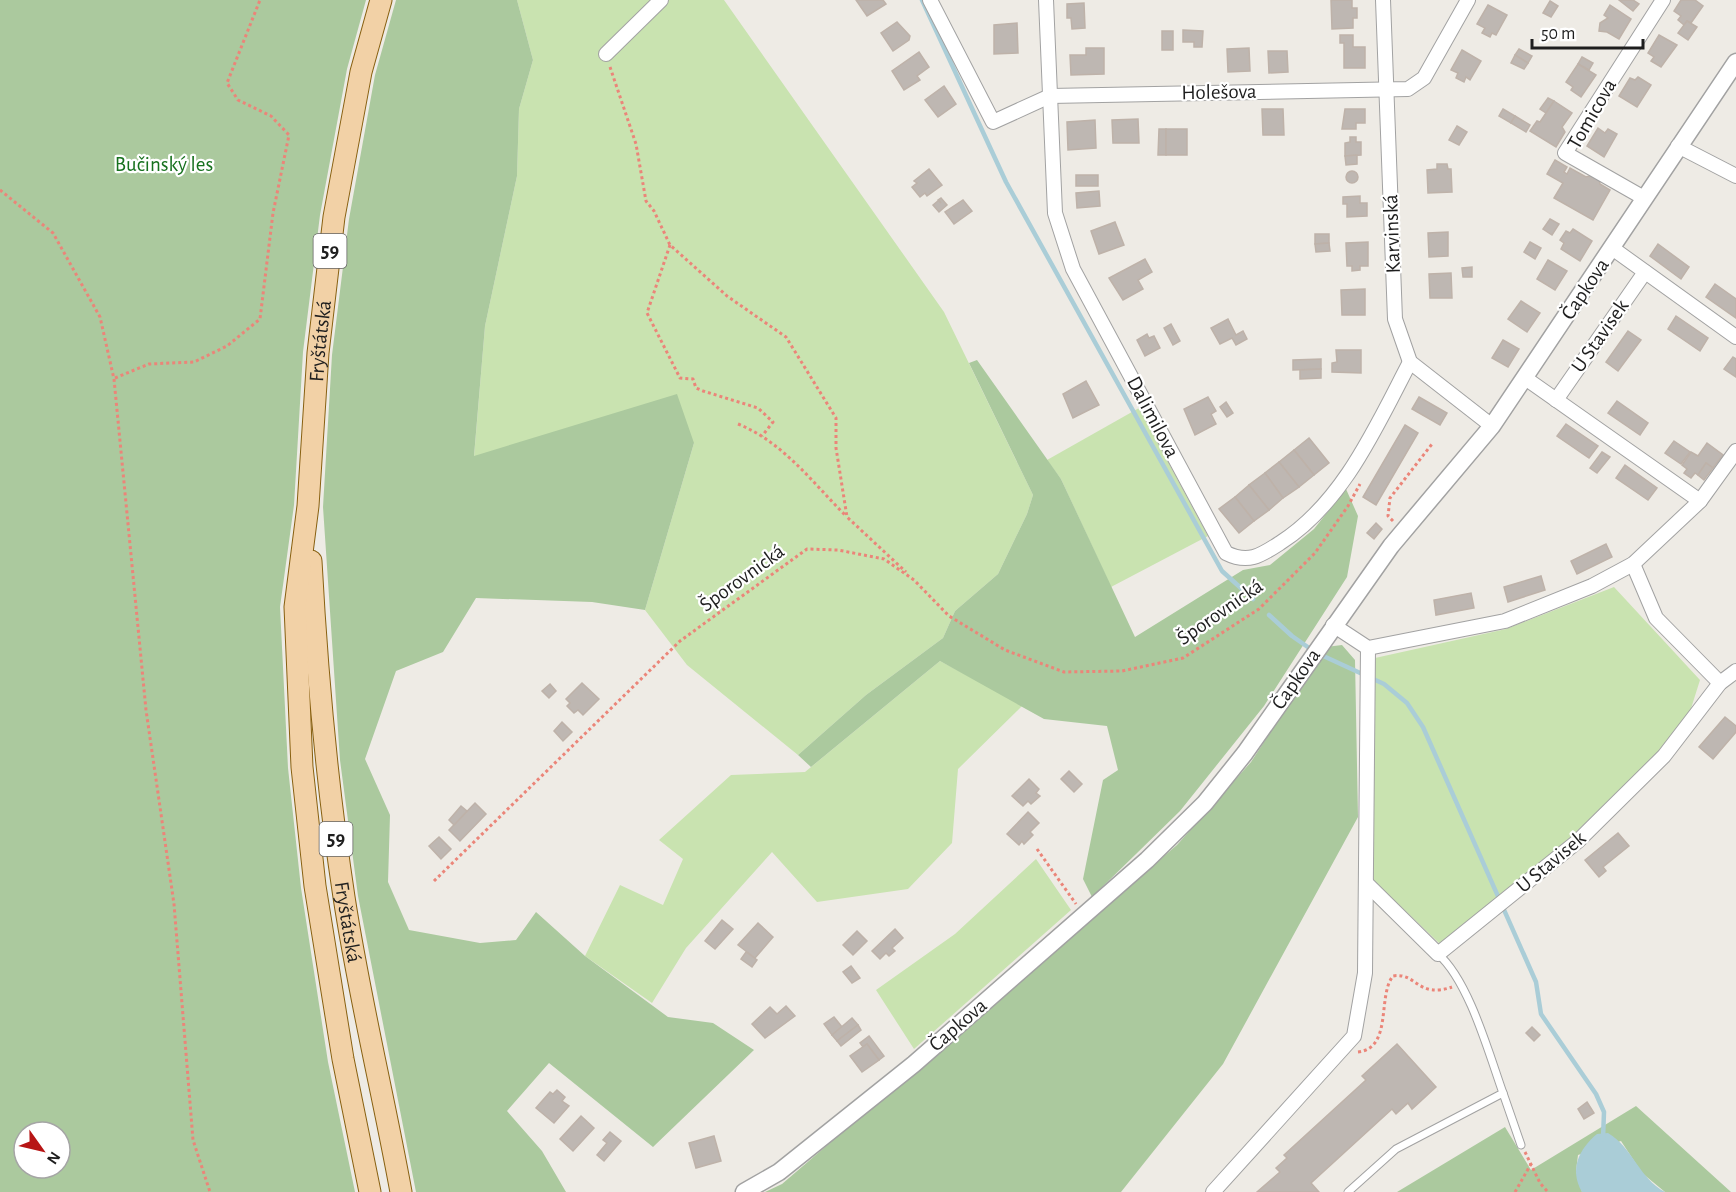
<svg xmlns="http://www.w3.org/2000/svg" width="1736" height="1192" font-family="'Alegreya Sans',sans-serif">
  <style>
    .grass { fill: #c9e3b0 }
    .forest { fill: #abc99e; fill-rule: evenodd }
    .water { fill: #aacdd7 }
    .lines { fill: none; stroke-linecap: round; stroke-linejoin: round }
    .stream { stroke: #aacdd7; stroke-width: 4.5 }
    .building { fill: #beb7b2; stroke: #beb2a9; stroke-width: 1.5 }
    .service-casing { stroke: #a2a2a2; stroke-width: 9 }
    .minor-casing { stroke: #a2a2a2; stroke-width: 16 }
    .tertiary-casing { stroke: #a2a2a2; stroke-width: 19 }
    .primary-casing { stroke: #886010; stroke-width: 23 }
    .path { stroke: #eb8579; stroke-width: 3; stroke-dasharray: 3 3; stroke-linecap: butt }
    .service { stroke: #fff; stroke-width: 7 }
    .minor { stroke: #fff; stroke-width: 14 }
    .tertiary { stroke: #fff; stroke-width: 16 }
    .primary { stroke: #f2d1a6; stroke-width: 21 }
    .labels { text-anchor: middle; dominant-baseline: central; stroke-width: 4.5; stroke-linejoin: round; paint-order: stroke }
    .shield { fill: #fff; stroke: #626262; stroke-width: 1.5 }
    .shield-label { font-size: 20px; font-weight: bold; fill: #1e1e1e }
    .street-label { font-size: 21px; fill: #1e1e1e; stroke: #fff }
    .park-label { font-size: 21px; fill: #17711e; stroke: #fff }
  </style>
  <rect width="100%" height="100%" fill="#eeebe5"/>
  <!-- grass -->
  <g class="grass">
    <polygon points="517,0 724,0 944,312 1033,495 1027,514 998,574 955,611 943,638 866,695 798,755 687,665 645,610 694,443 474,457 485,326 517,176 519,109 533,60"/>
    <polygon points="1139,408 1208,536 1111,587 1061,479 1047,460"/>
    <polygon points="1614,587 1700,680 1688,718 1657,753 1572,836 1440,944 1373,880 1375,658 1506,629"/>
    <polygon points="940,661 1023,705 958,769 952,843 908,889 817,902 772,852 686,948 652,1003 585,956 620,885 663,905 683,859 659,840 731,775 805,772"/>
    <polygon points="1036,859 1071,910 914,1049 876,990 955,934"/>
  </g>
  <!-- forest -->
  <g class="forest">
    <path d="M0,0h366l-19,69 -27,146 -17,137 -9,153 -14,102 8,161 13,120 27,174 27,130h-355zM24,1132h36v36h-36z"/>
    <polygon points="396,0 517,0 533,60 519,109 517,176 485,326 474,456 677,394 694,443 645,610 592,602 476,598 443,652 396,671 365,759 390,815 388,882 409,930 480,943 516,940 536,912 585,956 668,1017 713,1023 754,1050 653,1147 549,1063 507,1111 542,1151 566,1192 416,1192 358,896 340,760 323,507 332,355 349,219 375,75"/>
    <polygon points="977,360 1061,479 1135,637 1243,570 1270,565 1314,529 1346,489 1358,516 1347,577 1264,706 1180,811 1092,897 1083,879 1103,780 1118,770 1107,726 1044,719 940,661 811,767 798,755 866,695 943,638 955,611 998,574 1027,514 1033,495 969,363"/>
    <polygon points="1342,645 1355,660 1358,817 1223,1064 1121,1192 765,1192 782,1184 1177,845 1251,762 1326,647"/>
    <polygon points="1636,1106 1731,1192 1665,1192 1642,1173 1621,1141 1578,1155 1576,1171 1582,1192 1397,1192 1505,1127 1531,1170"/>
  </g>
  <!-- water -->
  <path class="water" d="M1608,1133c25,15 31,45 57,59h-83c-13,-23 -3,-43 15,-58z"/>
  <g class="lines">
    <!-- stream -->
    <g class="stream">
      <polyline points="922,0 1006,182 1222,571 1253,599"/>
      <polyline points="1269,615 1292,636 1312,650"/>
      <polyline points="1319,654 1384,684 1407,703 1423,727 1536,982 1541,1014 1596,1094 1604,1112 1603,1139"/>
    </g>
  </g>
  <!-- building -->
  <g class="building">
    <polygon points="856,0 883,0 886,4 867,16"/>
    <polygon points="1331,0 1352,0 1352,8 1357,8 1357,18 1353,18 1353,28 1332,29"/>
    <polygon points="1619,0 1633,0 1639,4 1633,11"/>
    <polygon points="1681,0 1695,0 1703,6 1691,23 1687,21 1684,25 1678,20 1681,16 1674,11"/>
    <polygon points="1550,1 1558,6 1551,17 1543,13"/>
    <polygon points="1084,3 1085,28 1072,29 1071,18 1067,18 1067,4"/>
    <polygon points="1488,5 1507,15 1496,35 1492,33 1490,37 1482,33 1485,28 1477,24"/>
    <polygon points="1610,5 1631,19 1619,39 1607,32 1599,31 1600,23 1608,18 1604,15"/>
    <polygon points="1687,21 1697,27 1688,40 1678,33"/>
    <polygon points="897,22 910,36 909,40 893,51 881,33"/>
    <polygon points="1017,23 1018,53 994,54 994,25"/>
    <polygon points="1183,30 1203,31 1202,47 1194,47 1194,42 1183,42"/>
    <rect x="1162" y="31" width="11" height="19"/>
    <polygon points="1340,35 1353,35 1353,47 1365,47 1365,68 1344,68 1344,43 1340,43"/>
    <polygon points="1659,35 1677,45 1661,67 1651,61 1654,57 1648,53"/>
    <polygon points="1086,48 1104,48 1104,74 1071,75 1070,55 1086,55"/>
    <polygon points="1249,48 1250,71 1228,72 1227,49"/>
    <polygon points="1519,49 1532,56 1528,63 1515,55"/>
    <polygon points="1462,50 1481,61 1470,80 1466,77 1464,82 1456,78 1458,73 1451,70"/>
    <polygon points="1268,51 1287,51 1288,72 1269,73"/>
    <polygon points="919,52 929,67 917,76 920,80 904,90 892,71"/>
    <polygon points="1515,55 1528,63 1524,69 1511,63"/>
    <polygon points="1582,57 1593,63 1589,70 1578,64"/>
    <polygon points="1578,64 1596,75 1581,97 1571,90 1573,87 1566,82"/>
    <polygon points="1638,77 1651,85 1637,107 1619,96 1630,78 1635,80"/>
    <polygon points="944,86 956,104 938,117 925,100"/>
    <polygon points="1548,98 1554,101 1546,113 1540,109"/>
    <polygon points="1554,101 1572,113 1562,127 1565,132 1556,147 1530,131 1537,121 1540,122"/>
    <polygon points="1262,109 1283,109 1284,135 1263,135"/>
    <polygon points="1345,109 1365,109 1365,123 1356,123 1356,129 1342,129"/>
    <polygon points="1503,109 1515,116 1511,123 1499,116"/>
    <polygon points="1515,116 1530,125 1526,132 1511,123"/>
    <polygon points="1138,119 1139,143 1113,143 1112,120"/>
    <polygon points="1095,120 1096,148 1068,150 1067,122"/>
    <polygon points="1457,126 1467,132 1459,145 1449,140"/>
    <polygon points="1598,128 1605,133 1608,129 1617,134 1604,157 1587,146"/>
    <polygon points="1159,129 1166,129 1166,155 1158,155"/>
    <rect x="1166" y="129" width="21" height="26"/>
    <polygon points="1350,137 1356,137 1356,142 1361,142 1361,155 1345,156 1345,143 1350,142"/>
    <polygon points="1357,155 1357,164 1346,165 1345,156"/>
    <polygon points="1555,160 1567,167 1564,172 1567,174 1570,168 1586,177 1593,175 1599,178 1600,184 1610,190 1593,220 1554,198 1563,183 1547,174"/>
    <polygon points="1437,164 1447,164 1448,169 1451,169 1452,192 1428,193 1427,170 1437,169"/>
    <polygon points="929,169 942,185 927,196 925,193 920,197 912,187 917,183 914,181"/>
    <circle cx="1352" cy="177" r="6"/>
    <rect x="1076" y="175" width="22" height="11"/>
    <polygon points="1099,191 1100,206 1077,208 1076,193"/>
    <polygon points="1360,196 1360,203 1367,203 1367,216 1347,217 1347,204 1343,204 1343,197"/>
    <polygon points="941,198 947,205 939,212 933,205 939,200 941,203 938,200"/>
    <polygon points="963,200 972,211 954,224 945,212"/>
    <polygon points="1550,219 1559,224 1552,235 1543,229"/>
    <polygon points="1115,222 1124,245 1099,254 1091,231"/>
    <polygon points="1573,229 1592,241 1580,261 1561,249 1564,243 1560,240 1566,231 1570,233"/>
    <polygon points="1448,232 1448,256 1429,257 1428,233"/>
    <polygon points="1315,234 1329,234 1329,243 1315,244"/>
    <polygon points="1368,242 1368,266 1360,266 1360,270 1352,271 1352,266 1347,266 1346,243"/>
    <polygon points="1530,242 1541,248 1535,259 1524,252"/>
    <polygon points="1329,243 1330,251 1316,252 1315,244"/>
    <polygon points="1658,244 1689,267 1681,279 1650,256"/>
    <polygon points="1145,259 1152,272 1138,280 1143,289 1123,300 1109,278"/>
    <polygon points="1548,260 1567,271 1555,290 1537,279"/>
    <polygon points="1472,267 1472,277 1463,277 1462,268"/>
    <polygon points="1451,273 1452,298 1430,298 1429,274"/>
    <polygon points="1715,284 1736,299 1736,318 1706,297"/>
    <polygon points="1365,289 1365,315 1342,315 1341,290"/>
    <polygon points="1521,301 1540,313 1527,332 1508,319"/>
    <polygon points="1676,316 1708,338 1700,351 1668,329"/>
    <polygon points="1228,319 1236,335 1243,331 1247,339 1236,345 1232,338 1220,344 1211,328"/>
    <polygon points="1171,324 1180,341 1173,345 1164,328"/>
    <polygon points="1628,331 1641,340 1618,371 1606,362"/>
    <polygon points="1147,334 1149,338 1154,336 1160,348 1145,356 1137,340"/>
    <polygon points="1503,340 1519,349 1508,367 1492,358"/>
    <polygon points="1336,350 1361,350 1361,373 1332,372 1332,363 1337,362"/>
    <polygon points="1733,357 1736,359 1736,377 1724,369"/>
    <polygon points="1321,359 1321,369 1293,370 1293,360"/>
    <polygon points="1321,369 1321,378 1300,379 1300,370"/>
    <polygon points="1086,381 1099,405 1073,418 1063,394"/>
    <polygon points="1208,397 1216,411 1211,414 1216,424 1195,435 1184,409"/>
    <polygon points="1419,397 1447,413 1440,425 1412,409"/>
    <polygon points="1617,401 1648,423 1640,435 1608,413"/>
    <polygon points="1226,402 1233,413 1227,417 1220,407"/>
    <polygon points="1566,424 1598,446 1589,458 1557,436"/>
    <polygon points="1405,425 1418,433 1376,505 1363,497"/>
    <polygon points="1309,438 1329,463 1314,475 1294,450"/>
    <polygon points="1674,441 1690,452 1681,464 1665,453"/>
    <polygon points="1707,443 1723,455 1713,468 1706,463 1698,475 1695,473 1691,478 1684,473 1687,469 1682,465 1691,452 1698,456"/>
    <polygon points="1294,450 1314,475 1299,487 1279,462"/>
    <polygon points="1602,452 1610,457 1597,473 1590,468"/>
    <polygon points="1279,462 1299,487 1283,498 1265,473"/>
    <polygon points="1706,463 1713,468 1704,480 1698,475"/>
    <polygon points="1625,465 1657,488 1648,500 1616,478"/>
    <polygon points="1265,473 1283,498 1269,510 1249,485"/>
    <polygon points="1249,485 1269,510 1254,521 1235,497"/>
    <polygon points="1235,497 1254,521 1239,533 1219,509"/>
    <polygon points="1376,523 1382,529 1374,539 1367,533"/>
    <polygon points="1606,544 1612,557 1577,574 1571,561"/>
    <polygon points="1541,576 1545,590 1508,602 1504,587"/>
    <polygon points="1471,593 1474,608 1436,615 1434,600"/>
    <polygon points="582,683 599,699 583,715 578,710 574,713 567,706 570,703 566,699"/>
    <polygon points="550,684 556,691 549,698 542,691"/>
    <polygon points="1725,717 1736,726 1736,732 1713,759 1699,747"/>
    <polygon points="562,722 572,732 563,741 554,731"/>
    <polygon points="1069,771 1082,784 1074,792 1061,779"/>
    <polygon points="1029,779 1039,789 1036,793 1040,796 1031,804 1028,801 1023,806 1012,796"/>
    <polygon points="475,803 486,814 460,841 449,830"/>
    <polygon points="461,806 467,811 454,825 449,820"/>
    <polygon points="1028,812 1039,823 1030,832 1033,835 1024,844 1022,841 1019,845 1007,834"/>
    <polygon points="1618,833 1629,846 1603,867 1606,871 1599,877 1585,860"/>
    <polygon points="439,837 451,849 441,859 429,846"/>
    <polygon points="722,920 733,929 715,949 705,941"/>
    <polygon points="758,923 773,937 755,958 738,945"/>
    <polygon points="895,929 903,938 892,948 895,951 889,956 886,953 880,959 872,951"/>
    <polygon points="857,931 867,941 853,955 843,945"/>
    <polygon points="746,952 757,960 752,967 741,959"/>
    <polygon points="851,966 860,978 852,983 843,972"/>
    <polygon points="786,1006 795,1016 765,1038 752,1024 770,1007 777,1014"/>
    <polygon points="834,1017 842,1027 832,1035 824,1024"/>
    <polygon points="852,1018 858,1025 837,1041 832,1035"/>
    <polygon points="858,1025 861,1030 841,1046 837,1041"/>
    <polygon points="1532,1027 1540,1035 1534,1041 1526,1033"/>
    <polygon points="869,1036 884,1056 879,1060 867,1044 863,1047 860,1043"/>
    <polygon points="867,1044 879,1060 862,1072 850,1056"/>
    <polygon points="1397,1044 1436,1087 1412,1109 1408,1103 1396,1114 1392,1109 1311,1183 1319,1192 1257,1192 1280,1172 1276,1168 1287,1158 1284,1155 1366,1080 1362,1076"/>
    <polygon points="557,1090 565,1097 562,1101 569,1106 554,1123 536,1108 550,1092 553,1094"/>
    <polygon points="1587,1102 1594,1113 1584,1119 1578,1109"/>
    <polygon points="581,1116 594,1128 573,1151 560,1139"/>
    <polygon points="610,1132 621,1141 604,1161 597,1155 607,1143 603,1140"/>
    <polygon points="714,1136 721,1161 696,1168 689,1143"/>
  </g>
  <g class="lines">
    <defs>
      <g id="service">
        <polyline points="1503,1093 1521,1145"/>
        <path d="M1348,1192l48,-43 107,-56c-14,-39 -34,-112 -65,-139"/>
      </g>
      <g id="minor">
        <polyline points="930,0 993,122 1050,96 1408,89 1424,78 1468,0"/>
        <path d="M1046,0l9,213 18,56 153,284c22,11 34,3 54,-10 63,-40 96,-116 130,-181"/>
        <polyline points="1383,0 1395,319 1410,362 1492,426"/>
        <polyline points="606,54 661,0"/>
        <polyline points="1678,146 1736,176"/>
        <polyline points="1644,198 1565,153 1663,0"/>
        <polyline points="1612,248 1736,337"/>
        <polyline points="1525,378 1700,501"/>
        <polyline points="1556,400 1645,272"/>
        <polyline points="1633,564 1656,618 1720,683"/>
        <polyline points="1333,625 1368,648 1505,621 1592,586 1633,564 1700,501 1736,451"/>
        <polyline points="1366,883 1438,954 1578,841 1664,756 1720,683 1736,671"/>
        <polyline points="1213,1192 1354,1036 1365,973 1368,648"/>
      </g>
      <polyline id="tertiary" points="744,1192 779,1172 914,1064 1147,860 1205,803 1245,753 1391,546 1492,426 1736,62"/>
      <g id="primary">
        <path id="s1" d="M311,561c6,112 16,224 33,336 15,99 39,196 57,295"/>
        <path id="s2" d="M370,1192l-27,-133 -28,-173 -13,-119 -7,-160 13,-101 10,-153 16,-136 27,-145 20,-72"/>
      </g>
    </defs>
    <!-- service casing -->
    <use href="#service" class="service-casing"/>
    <!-- minor casing -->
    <use href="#minor" class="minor-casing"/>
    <!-- tertiary casing -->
    <use href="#tertiary" class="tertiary-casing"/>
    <!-- primary casing -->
    <use href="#primary" class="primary-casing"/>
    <!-- path -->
    <g class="path">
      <polyline points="610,67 636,144 646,201 654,211 670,245 727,296 786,337 836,418 836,448 847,517 906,572"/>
      <polyline points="0,190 53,233 100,317 114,379 146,710 174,904 193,1140 210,1192"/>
      <polyline points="670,245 647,313 680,378 693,379 696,388 703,391 758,408 773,422 762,436"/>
      <polyline points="115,378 149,364 194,362 227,346 260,319 273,213 289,135 271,116 238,100 227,83 260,0"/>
      <path d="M738,424c45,18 74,58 108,92"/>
      <polyline points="1393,521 1388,516 1390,498 1432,444"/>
      <polyline points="1037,849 1076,904"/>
      <polyline points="434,881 680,641 807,549 838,550 884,559 914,580 949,616 1005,650 1064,672 1122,671 1183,658 1259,609 1315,553 1348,506 1360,484"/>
      <path d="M1358,1052c35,-4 19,-56 35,-76 24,-4 24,23 59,11"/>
      <polyline points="1525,1152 1540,1183 1548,1192"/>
      <polyline points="1515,1192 1531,1164"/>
    </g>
    <!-- service -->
    <use href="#service" class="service"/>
    <!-- minor -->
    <use href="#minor" class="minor"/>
    <!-- tertiary -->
    <use href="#tertiary" class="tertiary"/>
    <!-- primary -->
    <use href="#primary" class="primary"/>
  </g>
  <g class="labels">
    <!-- shield labels -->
    <g class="shield">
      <rect x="313.5" y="234" width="33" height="34" rx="4.5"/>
      <rect x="319.5" y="822" width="33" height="34" rx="4.5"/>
    </g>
    <g class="shield-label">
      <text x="330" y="251">59</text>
      <text x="336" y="839">59</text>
    </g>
    <!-- street labels -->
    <g class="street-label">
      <text transform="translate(1219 92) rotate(-1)">Holešova</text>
      <text transform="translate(1592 114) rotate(-60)">Tomicova</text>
      <text transform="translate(1392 234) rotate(-92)">Karvinská</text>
      <text transform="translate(1585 289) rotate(-56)">Čapkova</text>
      <text transform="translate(1600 336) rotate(-55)">U Stavisek</text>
      <text stroke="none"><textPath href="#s2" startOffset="858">Fryštátská</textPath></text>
      <text transform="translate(1153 417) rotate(62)">Dalimilova</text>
      <text transform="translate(742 578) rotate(-36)">Šporovnická</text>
      <text transform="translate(1220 612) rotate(-35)">Šporovnická</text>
      <text transform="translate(1296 679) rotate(-55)">Čapkova</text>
      <text transform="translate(1551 862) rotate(-40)">U Stavisek</text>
      <text stroke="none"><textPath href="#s1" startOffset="363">Fryštátská</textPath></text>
      <text transform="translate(958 1025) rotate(-41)">Čapkova</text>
    </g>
    <!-- park labels -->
    <g class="park-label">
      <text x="164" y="164">Bučinský les</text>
    </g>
  </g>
  <!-- north arrow -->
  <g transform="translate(42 1150) rotate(124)"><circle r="28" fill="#ffffff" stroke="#a5a5a5" stroke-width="1.5"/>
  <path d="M0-4.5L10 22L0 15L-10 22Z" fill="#b71515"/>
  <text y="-9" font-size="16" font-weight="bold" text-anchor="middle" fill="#1e1e1e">N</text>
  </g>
  <!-- scale -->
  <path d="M1532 39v9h111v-9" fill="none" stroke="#1e1e1e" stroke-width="3"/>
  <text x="1541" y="39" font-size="18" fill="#1e1e1e" stroke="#ffffff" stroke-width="4.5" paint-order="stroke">50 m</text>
</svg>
